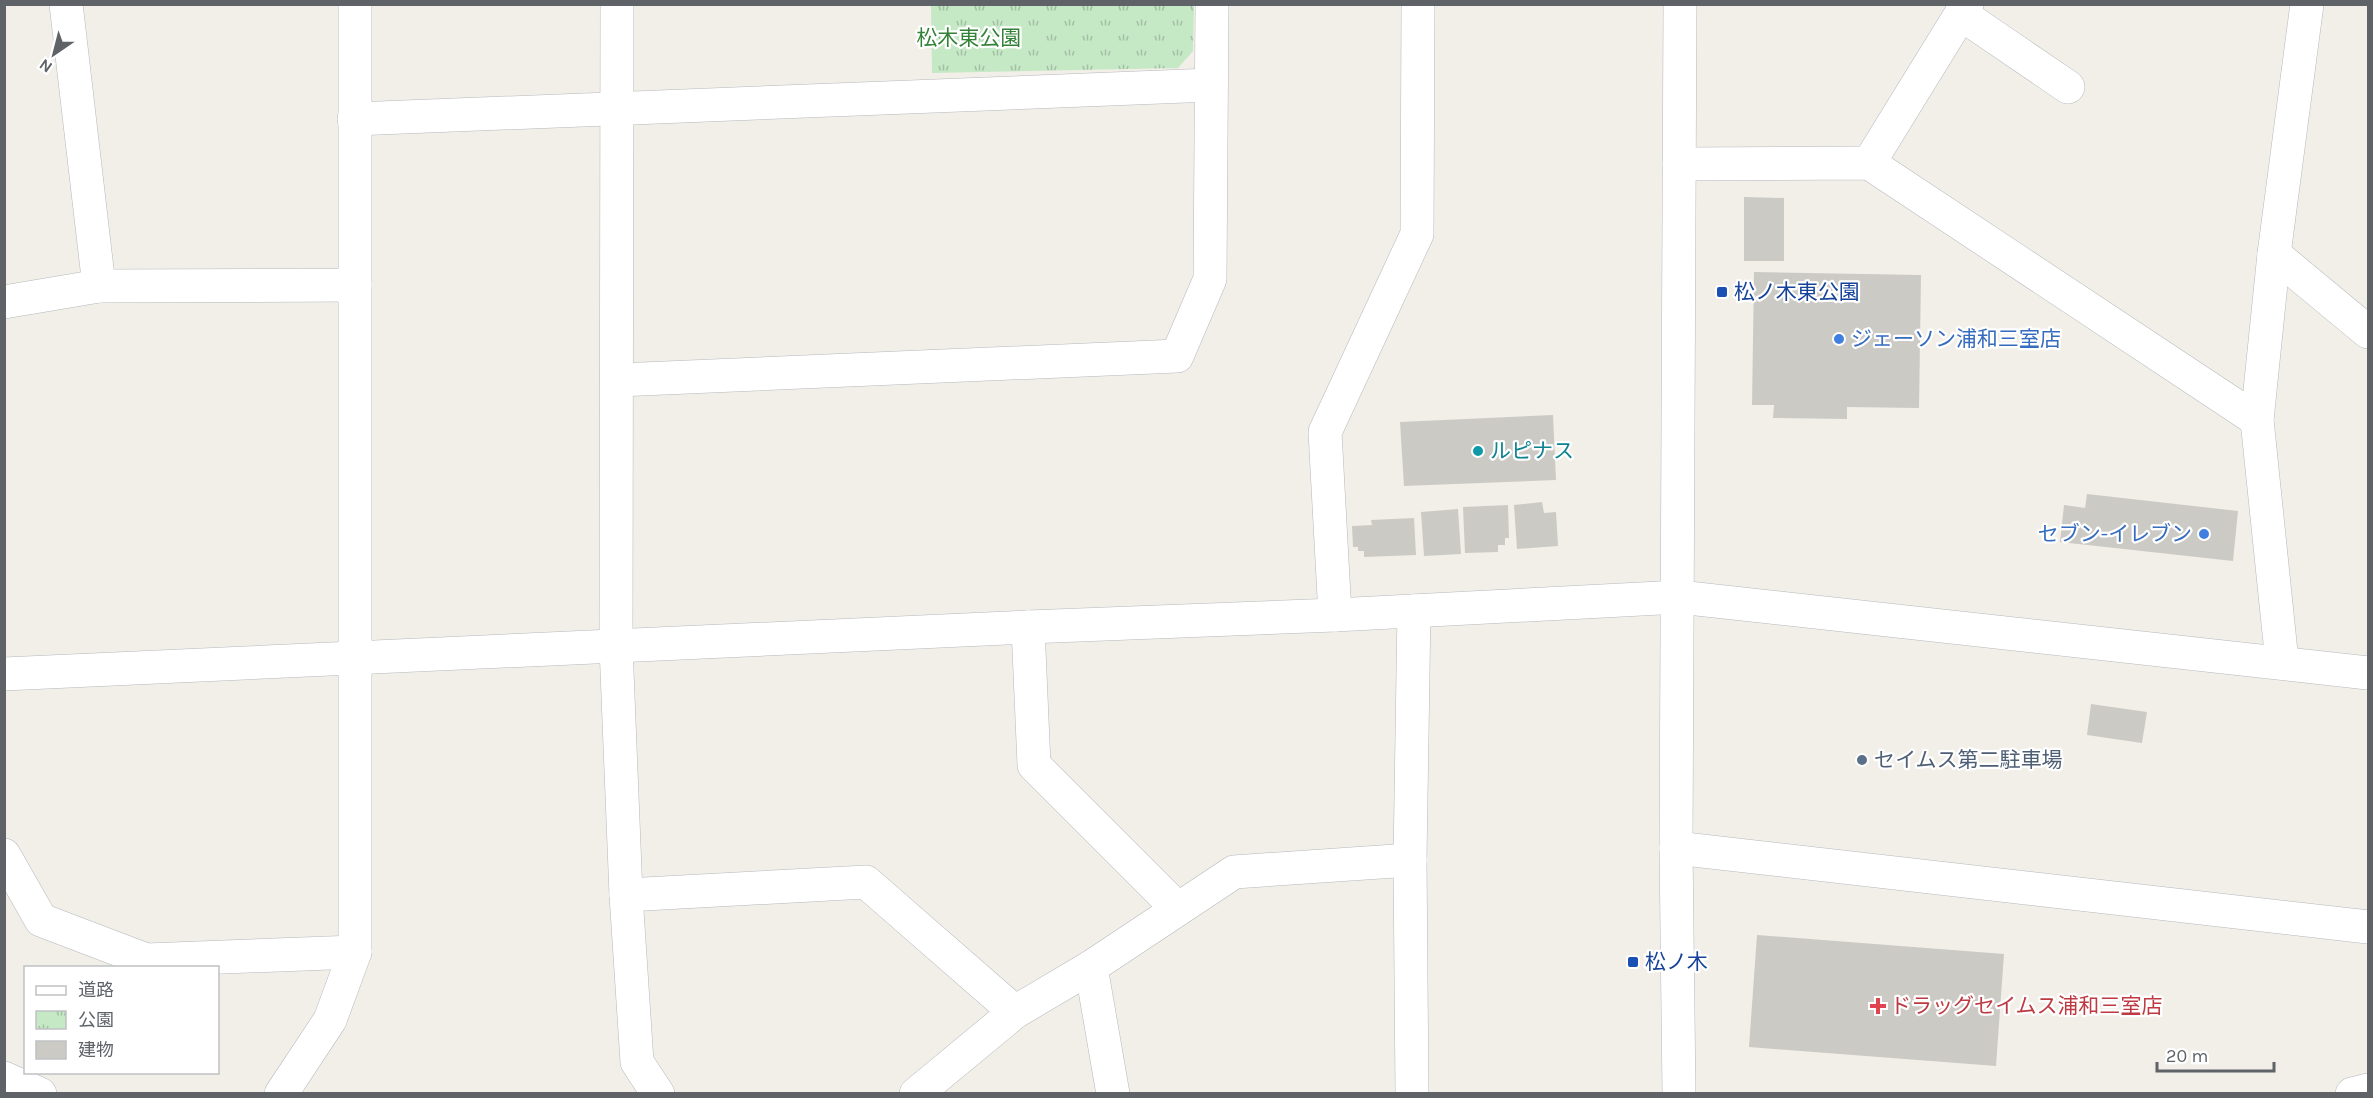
<svg xmlns="http://www.w3.org/2000/svg" width="2373" height="1098" font-family="Karla,'Noto Sans JP',sans-serif">
  <style>
    .park { fill: url(#park-tufts) }
    .building { fill: #cccac5 }
    .lines { fill: none; stroke-linecap: round; stroke-linejoin: round }
    .minor-casing { stroke: #b5b8bc; stroke-width: 34 }
    .minor { stroke: #fff; stroke-width: 33 }
    .transit-dot { fill: #1a4fb4; stroke: #fff; stroke-width: 2 }
    .shop-dot { fill: #3f7fe0; stroke: #fff; stroke-width: 2 }
    .culture-dot { fill: #0f9aa8; stroke: #fff; stroke-width: 2 }
    .service-dot { fill: #5c6f8a; stroke: #fff; stroke-width: 2 }
    .health-dot { fill: #e0444e; stroke: #fff; stroke-width: 2 }
    .labels { text-anchor: middle; dominant-baseline: central; stroke-width: 4.5; stroke-linejoin: round; paint-order: stroke }
    .park-label { font-size: 21px; fill: #348238; stroke: #fff }
    .transit-label { font-size: 21px; fill: #164399; stroke: #fff; text-anchor: start }
    .shop-label { font-size: 21px; fill: #366cbe; stroke: #fff; text-anchor: start }
    .culture-label { font-size: 21px; fill: #0d838f; stroke: #fff; text-anchor: start }
    .service-label { font-size: 21px; fill: #4e5e75; stroke: #fff; text-anchor: start }
    .health-label { font-size: 21px; fill: #be3a42; stroke: #fff; text-anchor: start }
  </style>
  <defs>
    <pattern id="park-tufts" width="24" height="20" patternUnits="userSpaceOnUse" patternTransform="scale(1.5)"><rect width="24" height="20" fill="#c5e8c5"/><path d="M3 7l-1-3M5 7V3M7 7l1-3M15 17l-1-3M17 17v-4M19 17l1-3" fill="none" stroke="#a3c0a4"/></pattern>
  </defs>
  <rect width="100%" height="100%" fill="#f1efe8"/>
  <!-- park -->
  <polygon class="park" points="931,5 1194,5 1193,51 1178,68 932,73"/>
  <!-- building -->
  <g class="building">
    <polygon points="1744,197 1784,198 1784,261 1744,261"/>
    <polygon points="1754,272 1921,275 1919,408 1847,407 1847,419 1773,418 1774,405 1752,405"/>
    <polygon points="1553,415 1556,480 1404,486 1400,422"/>
    <polygon points="2087,494 2238,511 2233,561 2060,542 2064,505 2085,508"/>
    <polygon points="1542,502 1544,513 1556,512 1558,546 1517,549 1514,505"/>
    <polygon points="1508,505 1509,538 1505,538 1505,545 1498,545 1498,552 1465,553 1463,507"/>
    <polygon points="1458,509 1461,554 1424,556 1421,512"/>
    <polygon points="1414,518 1416,555 1364,557 1364,551 1358,551 1358,547 1353,547 1352,526 1372,525 1371,520"/>
    <polygon points="2091,704 2147,712 2142,743 2087,735"/>
    <polygon points="1757,935 2004,954 1996,1066 1749,1047"/>
  </g>
  <g class="lines">
    <defs>
      <g id="minor">
        <polyline points="66,4 99,286"/>
        <polyline points="617,4 616,646 626,895 637,1062 658,1094"/>
        <polyline points="1961,14 2068,87"/>
        <polyline points="354,119 1211,85"/>
        <polyline points="1869,163 1967,4"/>
        <polyline points="1679,164 1869,163 2257,420"/>
        <polyline points="2274,254 2368,332"/>
        <polyline points="4,302 99,286 355,285 355,4"/>
        <polyline points="618,380 1177,356 1210,279 1212,4"/>
        <polyline points="1335,615 1325,432 1417,234 1418,4"/>
        <polyline points="1028,627 1034,765 1177,908"/>
        <polyline points="2282,662 2257,420 2274,254 2307,4"/>
        <polyline points="4,674 1028,627 1335,615 1679,597 2368,673"/>
        <polyline points="1676,848 2368,927"/>
        <polyline points="4,855 41,920 146,960 355,952"/>
        <polyline points="626,895 866,882 1015,1012"/>
        <polyline points="1091,967 1113,1094"/>
        <polyline points="4,1078 40,1094"/>
        <polyline points="281,1094 330,1020 355,952 355,285"/>
        <polyline points="916,1094 1015,1012 1091,967 1234,872 1410,860"/>
        <polyline points="1412,1094 1410,860 1414,611"/>
        <polyline points="1679,1094 1676,848 1680,4"/>
        <polyline points="2352,1094 2368,1090"/>
      </g>
    </defs>
    <!-- minor casing -->
    <use href="#minor" class="minor-casing"/>
    <!-- minor -->
    <use href="#minor" class="minor"/>
  </g>
  <!-- markers -->
  <g class="transit-dot">
    <rect x="1716" y="286" width="12" height="12" rx="3"/>
    <rect x="1627" y="956" width="12" height="12" rx="3"/>
  </g>
  <g class="shop-dot">
    <circle cx="1839" cy="339" r="6"/>
    <circle cx="2204" cy="534" r="6"/>
  </g>
  <circle class="culture-dot" cx="1478" cy="451" r="6"/>
  <circle class="service-dot" cx="1862" cy="760" r="6"/>
  <path class="health-dot" d="M1875 997h6v6h6v6h-6v6h-6v-6h-6v-6h6z"/>
  <g class="labels">
    <!-- park labels -->
    <g class="park-label">
      <text x="969" y="38">松木東公園</text>
    </g>
    <!-- transit labels -->
    <g class="transit-label">
      <text x="1734" y="292">松ノ木東公園</text>
      <text x="1645" y="962">松ノ木</text>
    </g>
    <!-- shop labels -->
    <g class="shop-label">
      <text x="1851" y="339">ジェーソン浦和三室店</text>
      <text x="2192" y="534" text-anchor="end">セブン-イレブン</text>
    </g>
    <!-- culture labels -->
    <g class="culture-label">
      <text x="1490" y="451">ルピナス</text>
    </g>
    <!-- service labels -->
    <g class="service-label">
      <text x="1874" y="760">セイムス第二駐車場</text>
    </g>
    <!-- health labels -->
    <g class="health-label">
      <text x="1890" y="1006">ドラッグセイムス浦和三室店</text>
    </g>
  </g>
  <!-- border -->
  <rect width="2373" height="1098" fill="none" stroke="#5f6368" stroke-width="12"/>
  <!-- legend -->
  <rect x="24" y="966" width="195" height="108" fill="#ffffff" stroke="#bfc1c3" stroke-width="1.5"/>
  <rect x="36" y="986" width="30" height="9" fill="#ffffff" stroke="#bfc1c3" stroke-width="1.5"/>
  <text x="78" y="996" font-size="18" fill="#5f6368">道路</text>
  <rect x="36" y="1011" width="30" height="18" fill="url(#park-tufts)" stroke="#bfc1c3" stroke-width="1.5"/>
  <text x="78" y="1026" font-size="18" fill="#5f6368">公園</text>
  <rect x="36" y="1041" width="30" height="18" fill="#cccac5" stroke="#bfc1c3" stroke-width="1.5"/>
  <text x="78" y="1056" font-size="18" fill="#5f6368">建物</text>
  <!-- north arrow -->
  <g transform="translate(54 54) rotate(215)" stroke="#ffffff" stroke-width="4.5" paint-order="stroke">
  <path d="M0-4.5L10 22L0 15L-10 22Z" fill="#5f6368"/>
  <text y="-9" font-size="16" font-weight="bold" text-anchor="middle" fill="#5f6368">N</text>
  </g>
  <!-- scale -->
  <path d="M2157 1062v9h117v-9" fill="none" stroke="#5f6368" stroke-width="3"/>
  <text x="2166" y="1062" font-size="18" fill="#5f6368" stroke="#ffffff" stroke-width="4.5" paint-order="stroke">20 m</text>
</svg>
